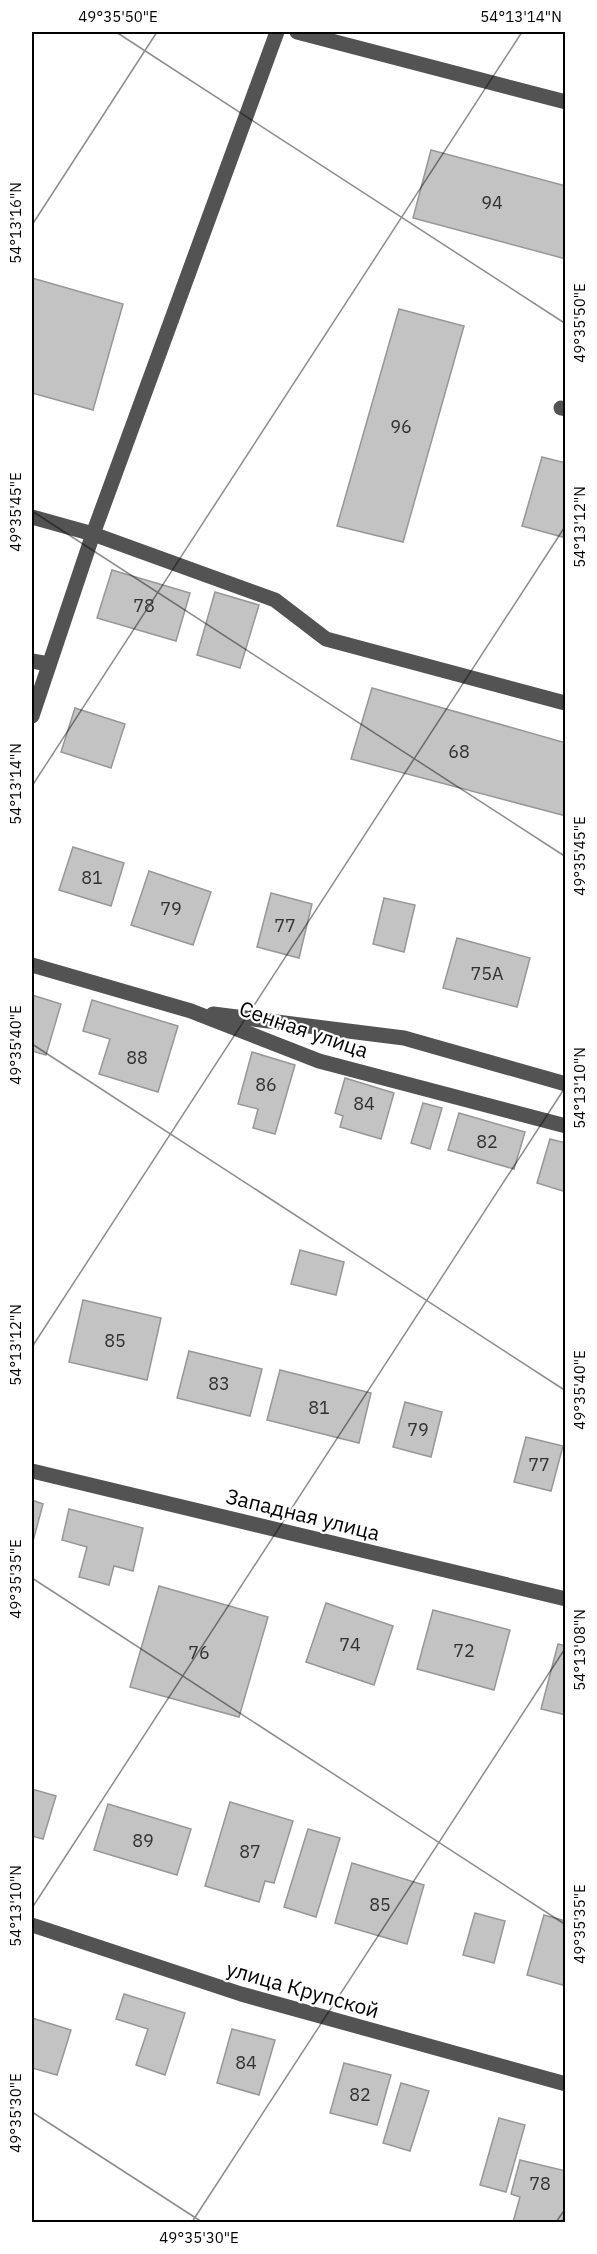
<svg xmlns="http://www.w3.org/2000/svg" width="597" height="2254" font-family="'IBM Plex Sans',sans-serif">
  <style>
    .building { fill: #c3c3c3; stroke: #979797; stroke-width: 1.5 }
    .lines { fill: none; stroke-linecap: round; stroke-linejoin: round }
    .minor { stroke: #535353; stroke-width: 15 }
    .ticks { fill: none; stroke: #000; stroke-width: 1.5; stroke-opacity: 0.45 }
    .labels { text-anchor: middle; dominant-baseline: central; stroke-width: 4.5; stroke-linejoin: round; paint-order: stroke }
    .number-label { font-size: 18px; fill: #313131 }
    .street-label { font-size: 21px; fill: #000; stroke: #fff }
    .neatline { fill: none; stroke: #000; stroke-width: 2 }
    .ticks-label { font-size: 15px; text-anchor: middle; fill: #000 }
  </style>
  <rect width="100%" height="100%" fill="#fff"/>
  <!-- building -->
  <g class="building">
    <polygon points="431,150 566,186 566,259 413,218"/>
    <polygon points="32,278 123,304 93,410 32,393"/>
    <polygon points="399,309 464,326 403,542 337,526"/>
    <polygon points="542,457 566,463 566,538 522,526"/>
    <polygon points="112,570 190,593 176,641 97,618"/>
    <polygon points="215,592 259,605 240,668 197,655"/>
    <polygon points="372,688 566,743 566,816 351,759"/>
    <polygon points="75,708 125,724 111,768 61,752"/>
    <polygon points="73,847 124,863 111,906 59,890"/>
    <polygon points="149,871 211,892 193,945 131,925"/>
    <polygon points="271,893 312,904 299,958 257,947"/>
    <polygon points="384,898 415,905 404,952 373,944"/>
    <polygon points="457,938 530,958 517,1007 443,988"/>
    <polygon points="32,995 61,1004 46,1055 32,1051"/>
    <polygon points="92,1000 178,1026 158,1092 99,1074 110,1039 83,1031"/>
    <polygon points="252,1052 295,1065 275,1134 253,1128 258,1109 238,1104"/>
    <polygon points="345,1078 394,1093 381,1139 340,1127 343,1116 335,1113"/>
    <polygon points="423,1103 442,1108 430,1149 411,1143"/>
    <polygon points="459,1113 525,1132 514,1169 448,1150"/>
    <polygon points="550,1139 566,1143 566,1192 537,1183"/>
    <polygon points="300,1250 344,1262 336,1295 291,1284"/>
    <polygon points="83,1300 161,1318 147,1380 69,1362"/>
    <polygon points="189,1351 262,1369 250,1416 177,1398"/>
    <polygon points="280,1370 371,1393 359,1443 267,1420"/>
    <polygon points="405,1402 442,1412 431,1457 393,1447"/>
    <polygon points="526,1437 563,1446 551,1491 514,1482"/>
    <polygon points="32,1500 43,1504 32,1545"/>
    <polygon points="69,1509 143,1528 133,1571 114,1566 109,1585 79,1577 87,1547 62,1540"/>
    <polygon points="159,1586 268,1617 239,1717 130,1687"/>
    <polygon points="326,1603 393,1626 374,1685 306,1662"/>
    <polygon points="433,1610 510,1630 494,1690 417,1669"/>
    <polygon points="558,1644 566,1646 566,1715 541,1709"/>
    <polygon points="32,1789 56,1796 43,1839 32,1836"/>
    <polygon points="230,1802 293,1821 274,1883 265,1881 259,1902 205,1886"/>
    <polygon points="108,1804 191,1829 177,1875 94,1850"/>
    <polygon points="308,1829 340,1838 316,1917 284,1907"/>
    <polygon points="352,1863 424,1885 407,1944 335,1923"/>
    <polygon points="475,1913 505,1921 494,1963 463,1955"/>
    <polygon points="544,1915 566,1921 566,1986 527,1975"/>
    <polygon points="124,1994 185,2013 165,2075 136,2065 148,2029 116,2019"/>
    <polygon points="32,2018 71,2030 57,2075 32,2068"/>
    <polygon points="232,2029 275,2040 259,2095 217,2083"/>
    <polygon points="344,2063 391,2075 377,2125 330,2113"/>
    <polygon points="401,2083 429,2091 410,2151 383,2143"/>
    <polygon points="499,2118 525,2125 506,2192 480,2185"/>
    <polygon points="520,2160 566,2171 566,2209 562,2222 513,2222 520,2197 511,2194"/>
  </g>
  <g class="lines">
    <!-- minor -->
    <g class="minor">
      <polyline points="297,32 566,102"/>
      <polyline points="561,408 566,409"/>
      <polyline points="32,517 93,534 275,600 326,639 565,703"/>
      <polyline points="32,661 49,664"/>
      <polyline points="32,716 93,534 277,32"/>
      <polyline points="32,965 191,1011 319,1061 566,1126"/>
      <polyline points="213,1014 404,1038 566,1084"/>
      <polyline points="32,1471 566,1599"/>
      <polyline points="32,1925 241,1994 566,2084"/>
    </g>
  </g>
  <!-- ticks -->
  <path class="ticks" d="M116,32l450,292M32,225l125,-193M32,511l534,346M32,786l490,-754M32,1044l534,347M32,1347l534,-822M32,1578l534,347M32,1908l534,-822M32,2112l170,110M192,2222l374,-575M556,2222l10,-14"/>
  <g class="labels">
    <!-- number labels -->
    <g class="number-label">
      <text x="492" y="202">94</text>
      <text x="401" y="426">96</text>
      <text x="144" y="605">78</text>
      <text x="459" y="751">68</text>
      <text x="92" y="877">81</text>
      <text x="171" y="908">79</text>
      <text x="285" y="925">77</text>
      <text x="487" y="973">75А</text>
      <text x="137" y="1057">88</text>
      <text x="266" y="1084">86</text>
      <text x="364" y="1103">84</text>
      <text x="487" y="1141">82</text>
      <text x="115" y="1340">85</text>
      <text x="219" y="1383">83</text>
      <text x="319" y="1407">81</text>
      <text x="418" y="1429">79</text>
      <text x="539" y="1464">77</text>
      <text x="350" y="1644">74</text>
      <text x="464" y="1650">72</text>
      <text x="199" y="1652">76</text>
      <text x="143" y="1840">89</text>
      <text x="250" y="1851">87</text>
      <text x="380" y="1904">85</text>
      <text x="246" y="2062">84</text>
      <text x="360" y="2094">82</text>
      <text x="540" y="2183">78</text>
    </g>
    <!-- street labels -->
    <g class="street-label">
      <text transform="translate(304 1029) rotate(19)">Сенная улица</text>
      <text transform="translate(303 1514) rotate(14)">Западная улица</text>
      <text transform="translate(303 1989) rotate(16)">улица Крупской</text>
    </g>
  </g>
  <!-- border -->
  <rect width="597" height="2254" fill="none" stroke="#ffffff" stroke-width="66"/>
  <rect x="33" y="33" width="531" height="2188" class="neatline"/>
  <g class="ticks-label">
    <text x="118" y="22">49°35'50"E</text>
    <text x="521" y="22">54°13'14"N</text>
    <text transform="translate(16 223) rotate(-90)" y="5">54°13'16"N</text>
    <text transform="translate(580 323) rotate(-90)" y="5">49°35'50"E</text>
    <text transform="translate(16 512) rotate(-90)" y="5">49°35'45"E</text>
    <text transform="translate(580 527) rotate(-90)" y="5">54°13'12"N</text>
    <text transform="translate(16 784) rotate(-90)" y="5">54°13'14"N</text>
    <text transform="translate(580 856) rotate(-90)" y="5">49°35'45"E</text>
    <text transform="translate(16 1045) rotate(-90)" y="5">49°35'40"E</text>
    <text transform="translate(580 1088) rotate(-90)" y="5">54°13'10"N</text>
    <text transform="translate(16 1345) rotate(-90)" y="5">54°13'12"N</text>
    <text transform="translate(580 1390) rotate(-90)" y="5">49°35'40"E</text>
    <text transform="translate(16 1579) rotate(-90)" y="5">49°35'35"E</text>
    <text transform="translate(580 1650) rotate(-90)" y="5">54°13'08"N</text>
    <text transform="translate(16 1906) rotate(-90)" y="5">54°13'10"N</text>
    <text transform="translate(580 1924) rotate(-90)" y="5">49°35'35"E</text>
    <text transform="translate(16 2113) rotate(-90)" y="5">49°35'30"E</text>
    <text x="199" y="2243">49°35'30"E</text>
  </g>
</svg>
